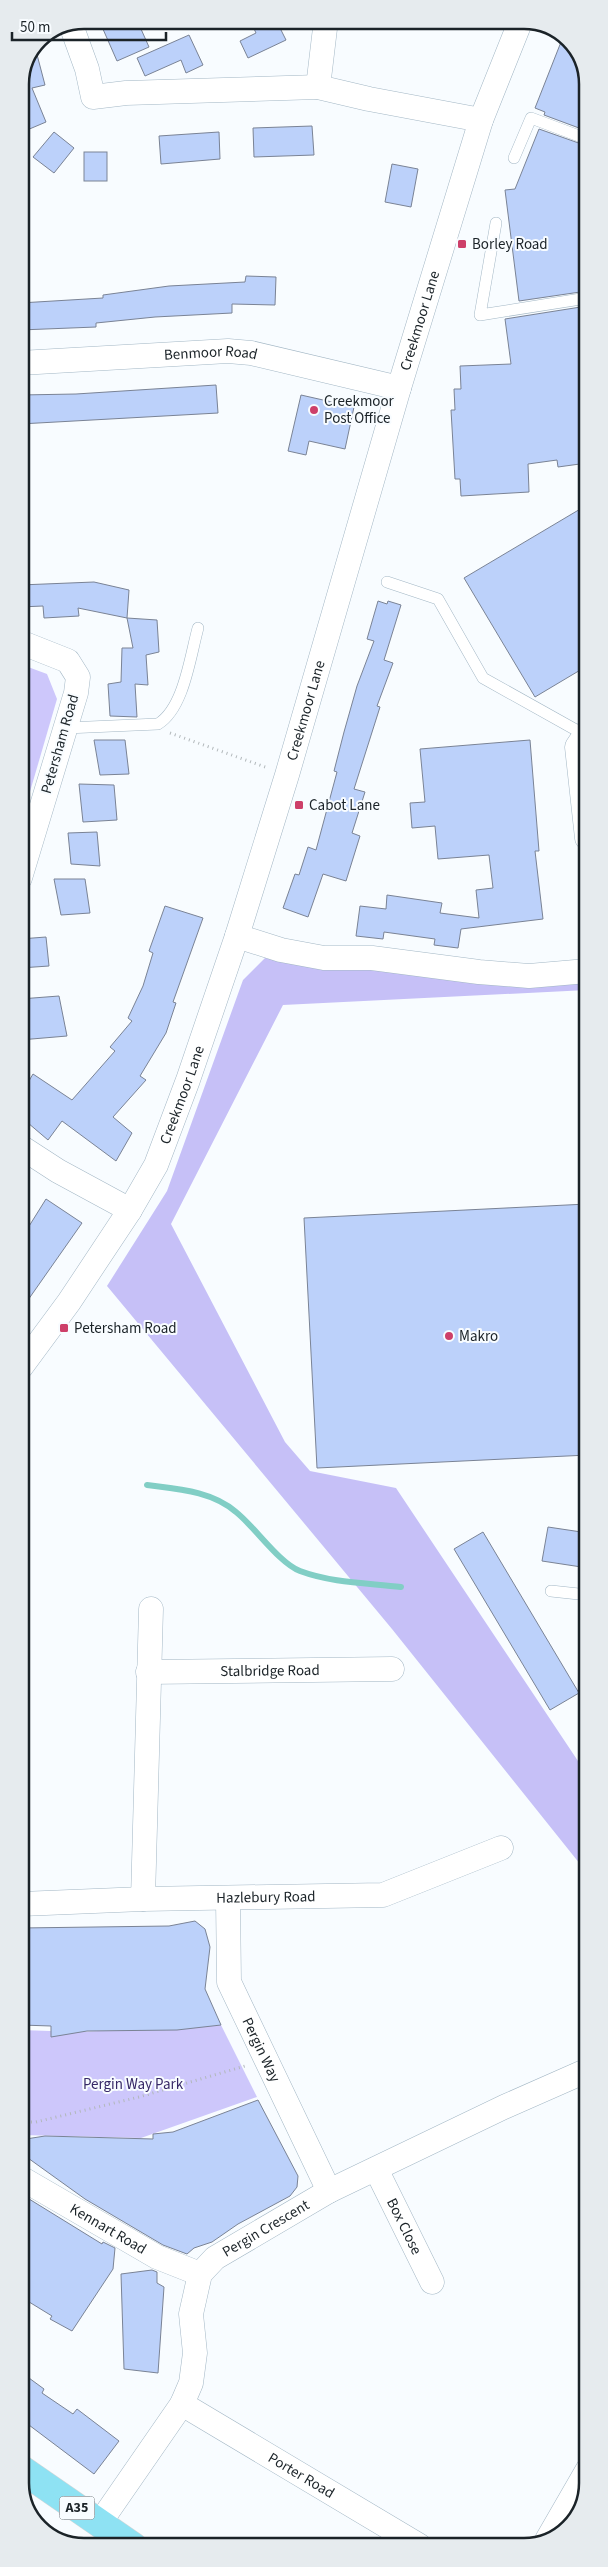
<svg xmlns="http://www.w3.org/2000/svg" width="608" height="2567" font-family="'Source Sans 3',sans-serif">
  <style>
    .green { fill: #cdc7fb }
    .forest { fill: #c6c0f7 }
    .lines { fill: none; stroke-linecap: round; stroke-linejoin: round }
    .stream { stroke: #81cec5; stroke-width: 6 }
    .building { fill: #bcd1fa; stroke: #7a8395 }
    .service-casing { stroke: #a3b7c5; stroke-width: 12 }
    .minor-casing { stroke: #a3b7c5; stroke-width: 25 }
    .trunk-casing { stroke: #d6d7d8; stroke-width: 29 }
    .path { stroke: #b2b8bb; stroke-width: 3; stroke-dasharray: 1 4; stroke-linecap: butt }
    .service { stroke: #fff; stroke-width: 11 }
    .minor { stroke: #fff; stroke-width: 24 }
    .trunk { stroke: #8ee2f3; stroke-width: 28 }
    .poi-dot { fill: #cd3f69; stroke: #f8fcff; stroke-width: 2 }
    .labels { text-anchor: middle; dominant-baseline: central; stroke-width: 4; stroke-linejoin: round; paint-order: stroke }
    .shield { fill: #f8fcff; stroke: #5d6468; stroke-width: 1 }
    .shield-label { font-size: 14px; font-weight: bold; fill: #1b2328 }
    .poi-label { font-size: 15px; fill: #1b2328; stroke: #f8fcff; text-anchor: start }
    .street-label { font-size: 15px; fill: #1b2328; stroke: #f8fcff }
    .park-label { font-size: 15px; fill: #362867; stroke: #f8fcff }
    .rim { fill: none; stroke: #1b2328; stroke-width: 2.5 }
  </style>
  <rect width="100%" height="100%" fill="#f8fcff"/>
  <!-- green -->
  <g class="green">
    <polygon points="20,664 47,674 57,699 20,826"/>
    <polygon points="221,2025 257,2097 141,2138 21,2135 21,2030 78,2032"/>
  </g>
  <!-- forest -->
  <polygon class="forest" points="265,958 505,985 587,976 587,990 283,1005 171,1224 285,1442 310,1471 396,1488 588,1776 588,1874 392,1629 107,1286 167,1191 243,980"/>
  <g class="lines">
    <!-- stream -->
    <path class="stream" d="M147,1485c31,4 65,6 89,27 19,15 43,51 64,59 32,12 68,12 101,16"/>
  </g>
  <!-- building -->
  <g class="building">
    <polygon points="99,20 137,20 149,47 117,61"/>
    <polygon points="250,20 276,20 286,40 248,58 240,41 256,33"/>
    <polygon points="189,35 203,65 186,73 181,60 145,76 137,58"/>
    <polygon points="561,42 574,47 587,72 587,131 544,115 545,112 535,108"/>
    <polygon points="35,47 45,85 32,88 46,122 20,133 20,84"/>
    <polygon points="312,126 314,155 254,157 253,128"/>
    <polygon points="539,129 587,146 587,291 519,301 505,190 515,189"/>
    <polygon points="54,132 74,148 54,173 33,157"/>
    <polygon points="219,132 220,159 161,164 159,136"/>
    <rect x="84" y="152" width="23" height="29"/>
    <polygon points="392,164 418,169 411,207 385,202"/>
    <polygon points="246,276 276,277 275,305 232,304 232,313 155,317 96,323 96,327 20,330 20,303 103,298 103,295 169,286 245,282"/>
    <polygon points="587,306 587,346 579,347 584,383 587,383 587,463 558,467 557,460 528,464 529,492 461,496 460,479 455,479 451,410 455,410 454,389 461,389 460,366 511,364 505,319"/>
    <polygon points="216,385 218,413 20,424 20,395 76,394"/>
    <polygon points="301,395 354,407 345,449 309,441 306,455 288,451"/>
    <polygon points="587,505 587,666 535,697 464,578"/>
    <polygon points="94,582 129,590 127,618 78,608 79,616 44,618 43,606 20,607 20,585"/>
    <polygon points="378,601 387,604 388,601 401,605 384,660 393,663 377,706 380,707 354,789 365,792 352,833 360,836 346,881 323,874 308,917 283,908 295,874 299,875 308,847 316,850 337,772 334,771 344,732 357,686 374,641 367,639"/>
    <polygon points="127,618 157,620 159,652 146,655 148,685 135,684 137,717 110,716 108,684 121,682 122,648 133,648"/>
    <polygon points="94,740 125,740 129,774 100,775"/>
    <polygon points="530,740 539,851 535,851 543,919 461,929 458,948 434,945 435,939 384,932 383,939 356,936 360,906 386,909 387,895 442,903 440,913 479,918 476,890 493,888 489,855 438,859 435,826 412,828 410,803 425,802 420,749"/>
    <polygon points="79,784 114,785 117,820 83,822"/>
    <polygon points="97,832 100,866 71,864 68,833"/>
    <polygon points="54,879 85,879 90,913 61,915"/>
    <polygon points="165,906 203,918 173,1002 176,1003 166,1033 140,1076 146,1080 113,1117 132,1133 116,1161 62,1121 48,1140 21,1117 20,1096 33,1074 72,1100 115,1051 110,1047 132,1021 128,1018 143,986 153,953 149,951"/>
    <polygon points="46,937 49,966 20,968 20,939"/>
    <polygon points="59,996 67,1036 20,1040 20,999"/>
    <polygon points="46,1199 82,1223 21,1310 21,1239"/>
    <polygon points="587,1204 588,1455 317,1468 304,1218"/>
    <polygon points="548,1527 588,1533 588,1568 542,1561"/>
    <polygon points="483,1532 579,1693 550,1710 454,1549"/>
    <polygon points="195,1921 205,1929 210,1947 205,1989 221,2025 177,2030 87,2031 51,2037 51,2026 21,2025 21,1928 169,1926"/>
    <polygon points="258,2100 298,2176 297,2187 290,2196 238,2224 212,2242 194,2248 187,2254 163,2245 85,2199 21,2153 26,2139 45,2136 153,2139 153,2134 173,2132"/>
    <polygon points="21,2194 102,2244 103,2242 115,2248 113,2269 72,2331 50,2319 52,2316 21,2297"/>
    <polygon points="152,2270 157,2272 157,2283 164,2287 158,2373 124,2369 121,2274"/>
    <polygon points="29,2378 44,2389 42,2393 73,2414 77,2409 119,2441 94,2474 21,2419 21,2389"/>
  </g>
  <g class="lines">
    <defs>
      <g id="service">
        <polyline points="514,158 531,118 587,139"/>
        <polyline points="496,223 480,315 587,298"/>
        <polyline points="387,582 438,599 483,678 585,735"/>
        <path d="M66,728l92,-4c26,-16 32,-67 40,-96"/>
        <polyline points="551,1591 588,1595"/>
      </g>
      <g id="minor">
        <polyline points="71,25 87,69 93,97 126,93 318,87 369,99 481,120"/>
        <polyline points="318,87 326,20"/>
        <path id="s1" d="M20,363l208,-12 23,2 148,35"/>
        <polyline points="20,642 68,661 78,677 76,693 20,878"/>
        <polyline points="587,732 577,747 587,838"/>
        <polyline points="237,936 281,950 324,958 372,958 479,972 529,976 587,971"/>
        <polyline points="21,1147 58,1171 130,1210"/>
        <path id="s2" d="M21,1367l48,-65 61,-92 26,-45 32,-85 49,-144 50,-161 112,-387 82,-268 40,-100"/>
        <path id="s3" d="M148,1672l244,-3"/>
        <polyline points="143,1899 151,1609"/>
        <path id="s4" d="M228,1899l1,83 100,209"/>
        <path id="s5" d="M21,1904l122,-5 240,-4 118,-47"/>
        <path id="s6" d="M376,2169l56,113"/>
        <path id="s7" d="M21,2178l136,79 43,17"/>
        <path id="s8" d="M182,2404l238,142"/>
        <path id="s9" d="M99,2524l83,-120 9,-21 4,-30 -4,-39 9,-40 15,-16 114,-67 175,-84 84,-37"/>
        <polyline points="547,2540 588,2469"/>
      </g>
      <polyline id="trunk" points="21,2469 134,2547"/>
    </defs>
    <!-- service casing -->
    <use href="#service" class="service-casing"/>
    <!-- minor casing -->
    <use href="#minor" class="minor-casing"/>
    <!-- trunk casing -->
    <use href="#trunk" class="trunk-casing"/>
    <!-- path -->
    <g class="path">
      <polyline points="170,733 268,768"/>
      <polyline points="21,2122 36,2122 139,2097 245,2066"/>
    </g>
    <!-- service -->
    <use href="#service" class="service"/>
    <!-- minor -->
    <use href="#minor" class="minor"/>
    <!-- trunk -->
    <use href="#trunk" class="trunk"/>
  </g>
  <!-- markers -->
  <g class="poi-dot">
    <rect x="457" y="239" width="10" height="10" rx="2.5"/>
    <circle cx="314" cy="410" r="5"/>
    <rect x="294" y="800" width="10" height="10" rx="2.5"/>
    <rect x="59" y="1323" width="10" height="10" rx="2.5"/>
    <circle cx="449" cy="1336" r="5"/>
  </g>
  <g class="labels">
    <!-- shield labels -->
    <rect class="shield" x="59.5" y="2496.5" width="35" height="23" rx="4"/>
    <g class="shield-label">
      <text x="77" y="2508">A35</text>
    </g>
    <!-- poi labels -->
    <g class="poi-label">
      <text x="472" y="244">Borley Road</text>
      <text x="324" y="401">Creekmoor<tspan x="324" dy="17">Post Office</tspan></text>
      <text x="309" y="805">Cabot Lane</text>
      <text x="74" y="1328">Petersham Road</text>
      <text x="459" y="1336">Makro</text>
    </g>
    <!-- street labels -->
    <g class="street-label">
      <text stroke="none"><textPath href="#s2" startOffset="1128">Creekmoor Lane</textPath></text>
      <text stroke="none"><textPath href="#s1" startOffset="191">Benmoor Road</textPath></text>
      <text stroke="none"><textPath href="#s2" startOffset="722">Creekmoor Lane</textPath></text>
      <text transform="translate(60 744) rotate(-74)">Petersham Road</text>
      <text stroke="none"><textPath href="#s2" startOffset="318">Creekmoor Lane</textPath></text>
      <text stroke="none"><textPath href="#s3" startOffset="122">Stalbridge Road</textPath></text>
      <text stroke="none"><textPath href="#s5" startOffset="245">Hazlebury Road</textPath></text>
      <text stroke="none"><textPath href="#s4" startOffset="158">Pergin Way</textPath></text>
      <text stroke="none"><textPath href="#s6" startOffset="64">Box Close</textPath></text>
      <text stroke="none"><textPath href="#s9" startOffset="360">Pergin Crescent</textPath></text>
      <text stroke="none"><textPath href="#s7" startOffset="101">Kennart Road</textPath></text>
      <text stroke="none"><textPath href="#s8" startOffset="139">Porter Road</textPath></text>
    </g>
    <!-- park labels -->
    <g class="park-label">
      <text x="133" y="2084">Pergin Way Park</text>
    </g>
  </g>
  <!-- crop -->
  <path d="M0 0H608V2567H0ZM84 29H524A55 55 0 0 1 579 84V2483A55 55 0 0 1 524 2538H84A55 55 0 0 1 29 2483V84A55 55 0 0 1 84 29Z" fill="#e6ebee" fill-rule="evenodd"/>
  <path class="rim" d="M84 29H524A55 55 0 0 1 579 84V2483A55 55 0 0 1 524 2538H84A55 55 0 0 1 29 2483V84A55 55 0 0 1 84 29Z"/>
  <!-- scale -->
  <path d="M12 32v8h154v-8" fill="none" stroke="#1b2328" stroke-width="2.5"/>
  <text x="20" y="32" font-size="15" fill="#1b2328" stroke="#f8fcff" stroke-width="4" paint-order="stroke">50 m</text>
</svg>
